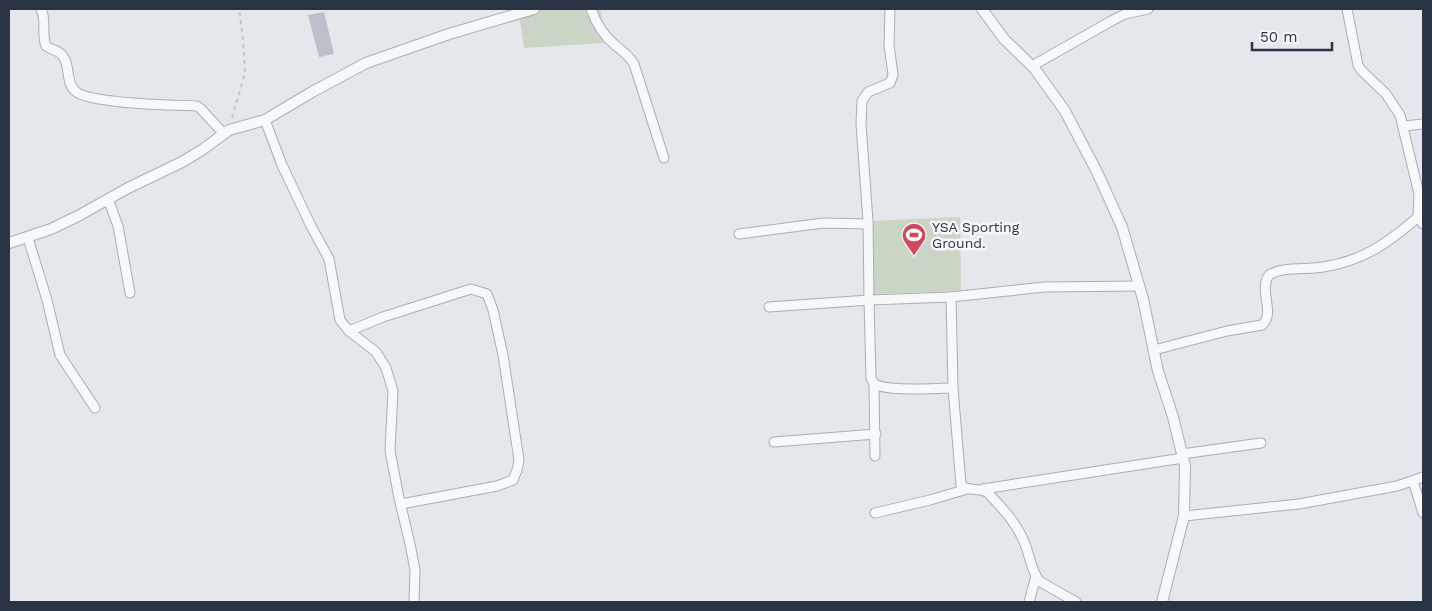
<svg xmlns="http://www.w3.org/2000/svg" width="1432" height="611" font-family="'Work Sans',sans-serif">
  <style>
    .green { fill: #c9d6c5 }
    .building { fill: #bbc0ca }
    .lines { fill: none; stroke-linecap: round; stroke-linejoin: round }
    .minor-casing { stroke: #a9aeb7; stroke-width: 11 }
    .tertiary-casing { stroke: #a9aeb7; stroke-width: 12 }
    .path { stroke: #c2c5cb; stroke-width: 2; stroke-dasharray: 4 4; stroke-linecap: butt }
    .minor { stroke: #f7f8fa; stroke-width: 9 }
    .tertiary { stroke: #f7f8fa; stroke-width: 10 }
    .labels { text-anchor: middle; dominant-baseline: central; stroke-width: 5; stroke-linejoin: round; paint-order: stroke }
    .poi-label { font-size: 14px; fill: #2b3445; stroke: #f4f6f9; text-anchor: start }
  </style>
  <rect width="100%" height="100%" fill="#e4e7ec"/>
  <!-- green -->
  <g class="green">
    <polygon points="533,9 601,9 603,43 524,48 519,13"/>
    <polygon points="960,217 961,291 868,294 868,221"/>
  </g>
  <!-- building -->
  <polygon class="building" points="324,12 334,54 319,57 308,15"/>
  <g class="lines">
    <defs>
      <g id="minor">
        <path d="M41,9c6,11 0,25 5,37 5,4 12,4 16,9 9,10 3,27 13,36 14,13 98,14 122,15l4,3 23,25"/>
        <path d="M591,9c5,14 12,26 24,36 7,6 14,10 19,19l30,94"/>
        <polyline points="890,9 889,45 893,75 890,83 868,92 862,101 861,124 868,221 869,300 951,297 1045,287 1139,286"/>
        <polyline points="1347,9 1358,65 1361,70 1386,94 1400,115 1419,194 1418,217 1423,224"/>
        <polyline points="1032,66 1113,20 1125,14 1148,9"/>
        <polyline points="265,120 282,165 311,226 329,259 340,320 349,331 376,352 386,368 393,391 390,451 399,498 410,544 415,570 414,602"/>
        <polyline points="1404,126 1423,124"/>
        <polyline points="108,199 118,226 130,293"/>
        <polyline points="739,234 823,223 868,224"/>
        <polyline points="28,238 47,300 60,355 95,408"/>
        <polyline points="951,297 953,388"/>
        <path d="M769,307l100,-7 2,78 3,6c16,8 60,4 79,4l8,97c8,8 18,1 27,8 15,16 29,30 37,51 5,12 6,26 14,37l37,21"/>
        <polyline points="349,331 383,317 471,289 487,294 493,310 503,355 519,460 517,470 513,480 497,486 401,504"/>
        <path d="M1154,350l73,-19 35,-6c14,-12 -4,-34 7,-50 15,-9 37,-5 54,-8 40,-6 65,-24 95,-50"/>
        <polyline points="874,384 875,456"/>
        <polyline points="774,442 876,434"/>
        <polyline points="1182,454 1261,443"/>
        <polyline points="1413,481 1423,513"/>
        <polyline points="983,489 1183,458"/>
        <polyline points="875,513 930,500 967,489"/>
        <polyline points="1184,516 1299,504 1397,486 1423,477"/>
        <polyline points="1029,602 1036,576"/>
      </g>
      <g id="tertiary">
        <polyline points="982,9 1004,39 1034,68 1065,111 1097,172 1122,227 1143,299 1158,371 1173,417 1185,466 1184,516 1162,602"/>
        <polyline points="9,243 51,229 78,216 128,188 182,162 202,150 229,130 265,120 312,92 366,63 449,34 534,9"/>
      </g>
    </defs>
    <!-- minor casing -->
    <use href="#minor" class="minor-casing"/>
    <!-- tertiary casing -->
    <use href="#tertiary" class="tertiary-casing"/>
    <!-- path -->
    <polyline class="path" points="232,118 245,73 243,39 239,9"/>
    <!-- minor -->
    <use href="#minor" class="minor"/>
    <!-- tertiary -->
    <use href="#tertiary" class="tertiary"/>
  </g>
  <!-- icons -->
  <defs>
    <symbol id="stadium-pin" viewBox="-11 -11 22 30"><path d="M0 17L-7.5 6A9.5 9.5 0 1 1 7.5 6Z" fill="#d1495b" stroke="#f4f6f9"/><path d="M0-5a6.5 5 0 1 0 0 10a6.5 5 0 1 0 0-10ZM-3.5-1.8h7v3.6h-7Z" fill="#fff"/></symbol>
  </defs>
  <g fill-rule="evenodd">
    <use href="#stadium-pin" x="900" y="221" width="28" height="38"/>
  </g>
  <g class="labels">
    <!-- poi labels -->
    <g class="poi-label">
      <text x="932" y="227">YSA Sporting<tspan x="932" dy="16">Ground.</tspan></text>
    </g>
  </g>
  <!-- border -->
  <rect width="1432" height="611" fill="none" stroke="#2b3445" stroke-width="20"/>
  <!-- scale -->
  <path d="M1252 42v8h80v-8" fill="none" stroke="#2b3445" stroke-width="2.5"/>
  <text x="1260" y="42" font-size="15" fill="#2b3445" stroke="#f4f6f9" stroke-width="4" paint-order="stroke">50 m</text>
</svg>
